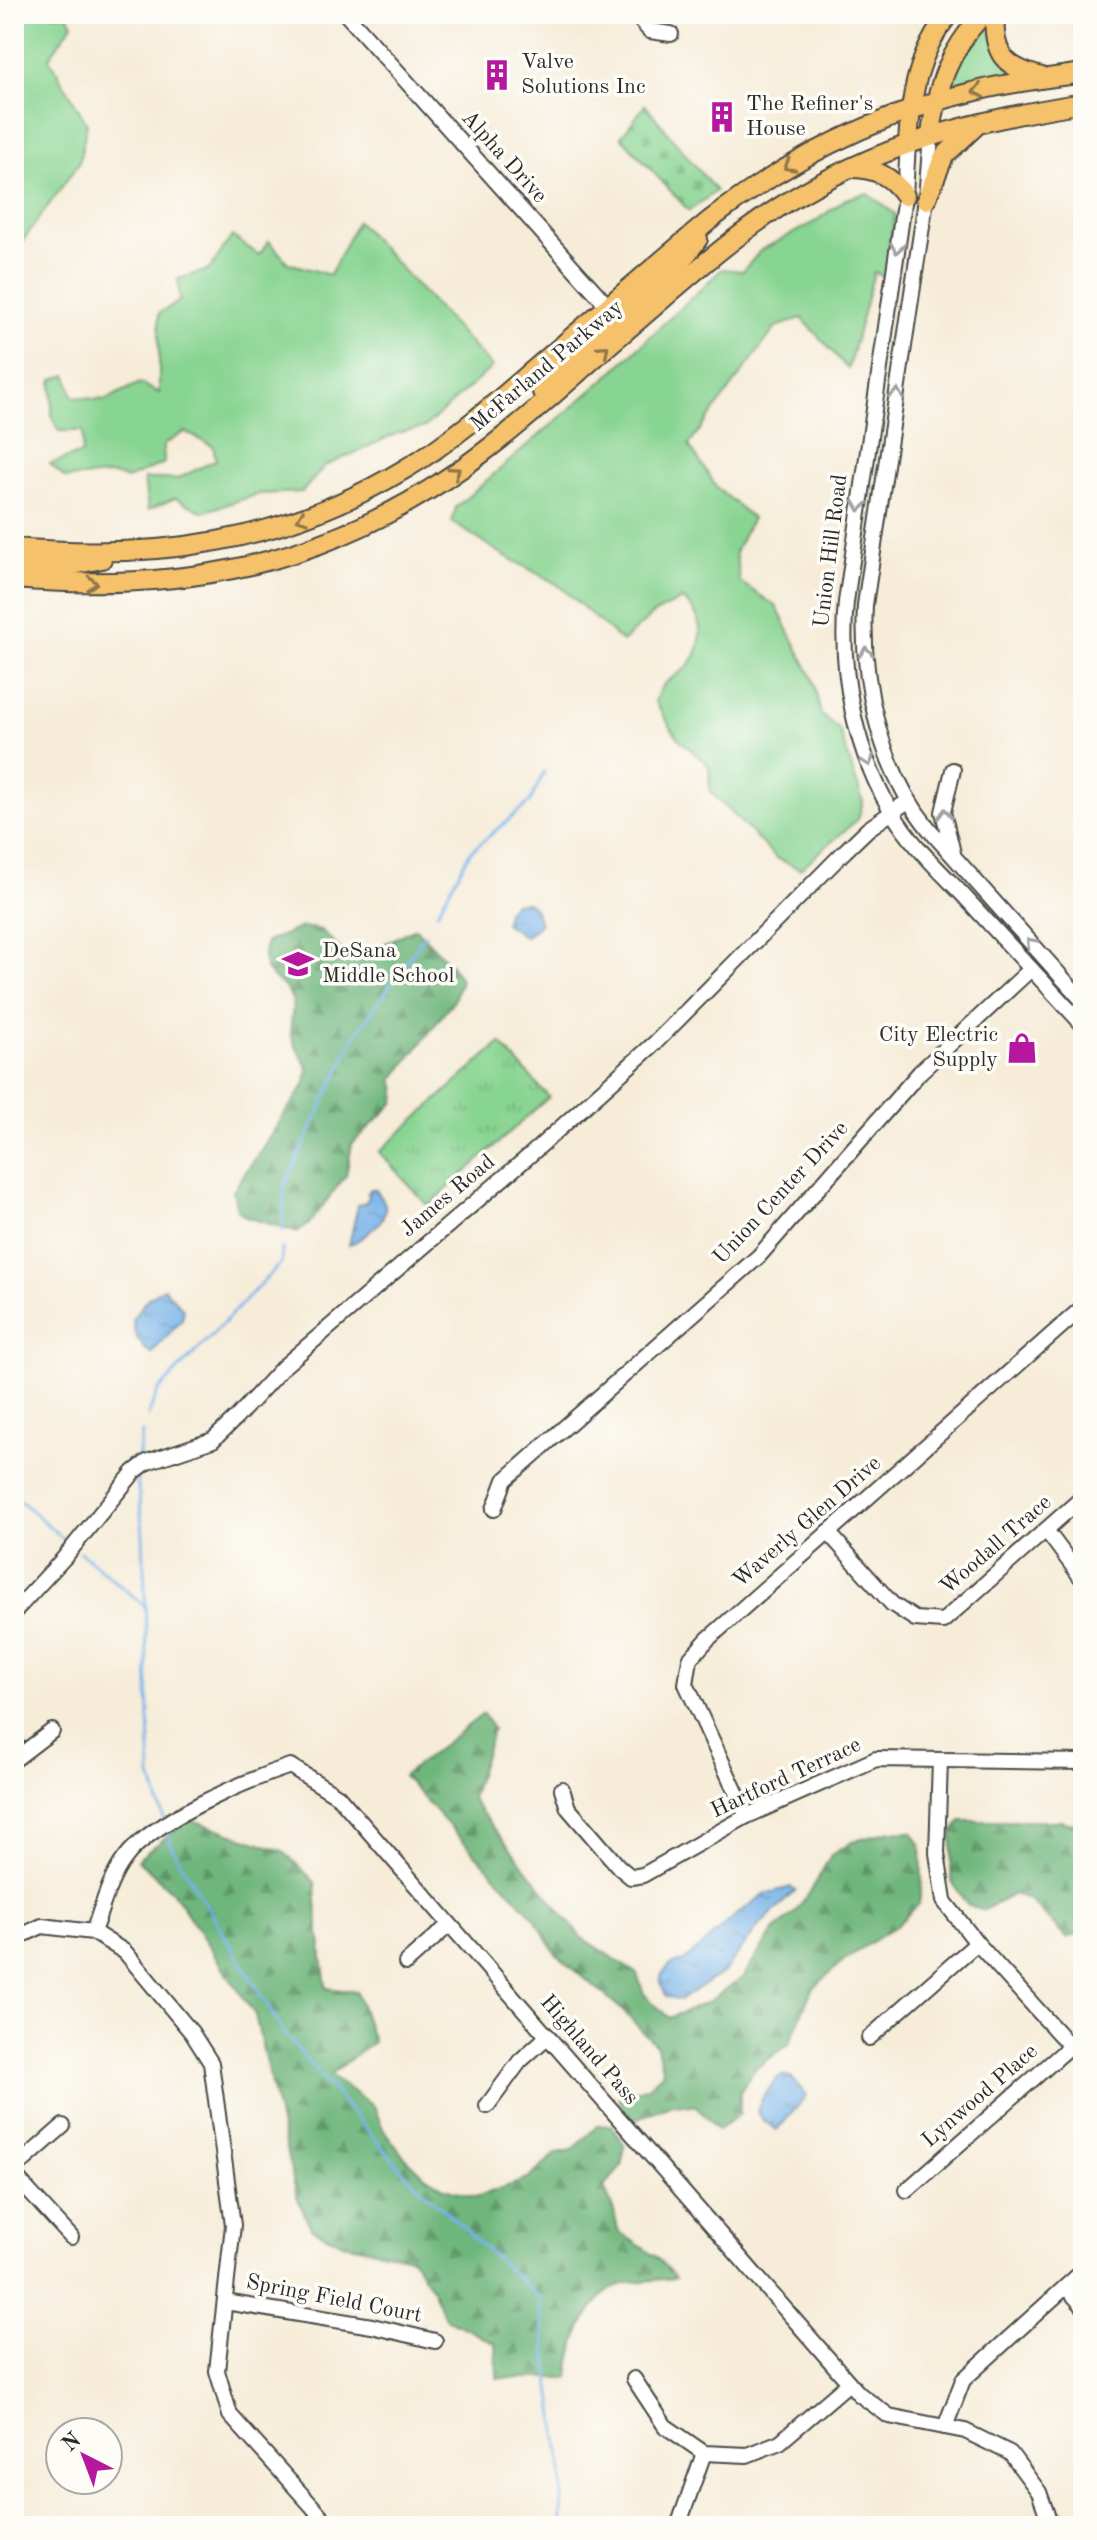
<svg xmlns="http://www.w3.org/2000/svg" width="1097" height="2540" font-family="'Old Standard TT',serif">
  <style>
    .green { fill: #88d492; stroke: #5a805e; stroke-width: 2 }
    .forest { fill: url(#forest-firs); stroke: #4c7054; stroke-width: 2 }
    .cemetery { fill: url(#cemetery-stones); stroke: #5a805e; stroke-width: 2 }
    .park { fill: url(#park-tufts); stroke: #5a805e; stroke-width: 2 }
    .water { fill: url(#water-ripples); stroke: #516f8a; stroke-width: 2 }
    .lines { fill: none; stroke-linecap: round; stroke-linejoin: round }
    .stream { stroke: #77b3e9; stroke-width: 3 }
    .minor-casing { stroke: #494845; stroke-width: 18 }
    .major-casing { stroke: #494845; stroke-width: 22 }
    .minor { stroke: #fff; stroke-width: 14 }
    .major { stroke: #f5c16b; stroke-width: 18 }
    .oneway { stroke: #90764b }
    .oneway2 { stroke: #a0a0a0 }
    .labels { text-anchor: middle; dominant-baseline: central; stroke-width: 7; stroke-linejoin: round; paint-order: stroke }
    .poi-label { font-size: 22px; fill: #2b2b2b; stroke: #fdfcf7; text-anchor: start }
    .street-label { font-size: 22px; fill: #2b2b2b; stroke: #fdfcf7 }
  </style>
  <defs>
    <pattern id="forest-firs" width="22" height="20" patternUnits="userSpaceOnUse" patternTransform="scale(2)"><rect width="22" height="20" fill="#6eb67c"/><path d="M5 1l3.5 6h-7zM16 11l3.5 6h-7z" fill="#5b9466"/></pattern>
    <pattern id="cemetery-stones" width="16" height="16" patternUnits="userSpaceOnUse" patternTransform="scale(2)"><rect width="16" height="16" fill="#88d492"/><path d="M2 7V4a2 2 0 0 1 4 0v3zM10 15v-3a2 2 0 0 1 4 0v3z" fill="#76b67e"/></pattern>
    <pattern id="park-tufts" width="24" height="20" patternUnits="userSpaceOnUse" patternTransform="scale(2)"><rect width="24" height="20" fill="#88d492"/><path d="M3 7l-1-3M5 7V3M7 7l1-3M15 17l-1-3M17 17v-4M19 17l1-3" fill="none" stroke="#76b67e"/></pattern>
    <pattern id="water-ripples" width="26" height="14" patternUnits="userSpaceOnUse" patternTransform="scale(2)"><rect width="26" height="14" fill="#77b3e9"/><path d="M2 4q2-2 4 0t4 0M15 11q2-2 4 0t4 0" fill="none" stroke="#6292bd"/></pattern>
  </defs>
  <rect width="100%" height="100%" fill="#fdfcf7"/>
  <filter id="ink" filterUnits="userSpaceOnUse"><feTurbulence type="fractalNoise" baseFrequency=".0125" numOctaves="2"/><feDisplacementMap in="SourceGraphic" scale="16" xChannelSelector="R" yChannelSelector="G"/><feConvolveMatrix kernelMatrix="1 2 1 2 8 2 1 2 1" color-interpolation-filters="sRGB"/></filter>
  <filter id="wash" filterUnits="userSpaceOnUse"><feTurbulence type="fractalNoise" baseFrequency=".006" numOctaves="4" result="noise"/><feDisplacementMap in="SourceGraphic" scale="32" xChannelSelector="R" yChannelSelector="G"/><feGaussianBlur stdDeviation="1.8" result="paint"/><feColorMatrix in="noise" values="0 0 0 0 0 0 0 0 0 0 0 0 0 0 0 0 0 1.4 0 .05"/><feComposite in="paint" operator="in"/></filter>
  <g filter="url(#wash)">
    <rect width="100%" height="100%" fill="#f6ecd8"/>
    <!-- green -->
    <g class="green">
      <polygon points="14,14 66,14 73,23 49,58 87,124 79,163 14,253"/>
      <path d="M987,26l25,48 -59,14c1,-21 16,-52 34,-62z"/>
      <path d="M867,193l28,21 -9,64 -12,-6 -26,97 -46,-51 -26,9 -87,118 28,43 35,30 -17,34 5,30 36,24 37,73 8,36 18,14 24,73 -5,17 -58,50 -24,-11 -66,-67 -1,-25 -32,-29 -22,-35c7,-27 25,-23 37,-41 14,-21 10,-48 -10,-62l-29,15 -31,28 -65,-58 -54,-29 -51,-33 4,-15 150,-129 116,-109 21,2 18,-21 52,-27 33,-24z"/>
      <polygon points="357,221 492,367 425,427 398,433 325,466 302,492 259,494 203,512 175,498 148,510 144,479 177,479 216,460 213,446 185,432 163,445 164,463 127,479 113,475 65,478 50,464 82,453 83,431 59,431 52,417 52,380 67,375 73,397 105,400 140,383 159,393 159,313 180,301 178,279 209,270 232,236 259,255 269,241 288,263 330,275"/>
    </g>
    <!-- forest -->
    <g class="forest">
      <path d="M302,927l19,3 24,24 8,3 20,-7 42,-22 37,38 9,14 -7,20 -61,80 3,10 -1,12 -43,42 -6,31 -37,49 -12,8 -51,-15 -9,-7 -4,-19 72,-107 3,-14c-4,-11 -13,-22 -16,-33 -4,-13 3,-26 0,-37 -7,-25 -36,-17 -26,-58z"/>
      <polygon points="483,1714 493,1729 471,1799 581,1937 637,1974 644,1994 669,2018 708,2002 743,1977 773,1932 795,1912 811,1891 831,1855 852,1842 890,1831 912,1832 921,1846 922,1881 919,1904 897,1925 844,1960 812,1989 789,2044 755,2069 740,2092 740,2114 718,2130 696,2106 672,2104 637,2119 623,2111 619,2097 648,2087 663,2072 657,2046 620,2008 556,1954 534,1917 403,1776"/>
      <path d="M189,1819l94,32 32,31 2,34 9,72 31,4 16,50 -43,33 44,32 9,22 19,25 23,22 19,12 32,9 52,-18 29,-26 16,-3 24,-24 15,-1 13,21 -4,21 -17,20 10,24 4,20 37,25 21,22c-18,2 -51,2 -67,12 -4,2 -9,10 -12,14 -18,21 -26,46 -28,74h-72l-1,-34 -51,-26 -13,-29 -21,-32 -68,-13 -32,-16 -14,-31 -42,-182 -83,-124 -35,-31z"/>
      <polygon points="961,1821 1060,1821 1083,1826 1083,1933 1066,1938 1030,1900 1014,1894 984,1910 967,1905 951,1880 952,1833"/>
    </g>
    <!-- cemetery -->
    <polygon class="cemetery" points="645,105 716,191 689,211 621,137"/>
    <!-- park -->
    <polygon class="park" points="500,1043 549,1097 428,1206 379,1152"/>
    <!-- water -->
    <g class="water">
      <polygon points="527,902 534,908 540,924 525,937 505,923 507,911 514,903"/>
      <path d="M371,1189h4c3,5 9,10 10,16 4,16 -24,34 -36,40l9,-40 7,-2 3,-5 -1,-5z"/>
      <path d="M164,1288l20,22 -2,9 -31,35c-13,-11 -17,-19 -18,-36l15,-20z"/>
      <polygon points="791,1887 796,1890 759,1926 724,1972 680,2000 666,1996 660,1982 662,1974 670,1965 684,1961 736,1915 765,1894"/>
      <path d="M782,2075l10,3 15,18 -30,34 -14,-10 -6,-8c4,-14 13,-29 25,-37z"/>
    </g>
    <g class="lines">
      <!-- stream -->
      <g class="stream">
        <polyline points="437,913 470,852 530,802 544,772"/>
        <polyline points="283,1231 284,1187 355,1036 425,935"/>
        <polyline points="148,1416 158,1391 281,1263 282,1248"/>
        <polyline points="138,1460 142,1433"/>
        <polyline points="137,1477 143,1534 151,1777 164,1819"/>
        <polyline points="14,1495 68,1543"/>
        <polyline points="80,1552 146,1607"/>
        <polyline points="167,1830 173,1850 284,2033 405,2174 539,2298 562,2469 562,2526"/>
      </g>
    </g>
  </g>
  <g filter="url(#ink)">
    <g class="lines">
      <defs>
        <g id="minor">
          <polyline points="346,14 615,314"/>
          <polyline points="635,14 650,31 671,34"/>
          <path d="M931,135l-5,65 -61,405c-4,77 15,164 64,224l154,172"/>
          <path d="M908,143l-3,53 -59,406c-7,69 9,150 46,210 18,31 46,57 71,83 40,43 80,87 120,130"/>
          <polyline points="953,853 943,812 953,770"/>
          <polyline points="494,1509 505,1480 759,1256 920,1072 1031,969"/>
          <polyline points="1046,1530 1083,1580"/>
          <polyline points="828,1532 892,1604 915,1619 943,1621 1083,1497"/>
          <polyline points="14,1612 64,1558 134,1472 147,1462 213,1440 236,1418 283,1367 529,1156 655,1043 845,851 868,829 908,801"/>
          <polyline points="14,1760 52,1731"/>
          <polyline points="940,1760 937,1853 944,1901 977,1943 1070,2046"/>
          <polyline points="562,1789 568,1808 619,1867 631,1877 643,1875 747,1816 876,1759 1083,1762"/>
          <polyline points="747,1816 686,1684 690,1659 708,1639 1083,1307"/>
          <path d="M93,1932c9,-24 16,-53 32,-74 28,-38 120,-77 165,-92l48,30 521,598 30,22 76,15 45,22 29,39 12,34"/>
          <polyline points="14,1939 42,1926 93,1932 125,1952 192,2033 211,2063 233,2225 217,2371 230,2415 330,2526"/>
          <polyline points="406,1963 449,1925"/>
          <polyline points="869,2038 977,1943"/>
          <polyline points="487,2106 520,2061 548,2036"/>
          <polyline points="14,2169 63,2126"/>
          <polyline points="14,2175 71,2237"/>
          <polyline points="907,2190 1083,2035"/>
          <polyline points="1066,2287 1083,2306"/>
          <polyline points="225,2302 372,2326 435,2341"/>
          <polyline points="634,2379 665,2426 704,2453 747,2455 780,2442 849,2383"/>
          <polyline points="945,2427 963,2380 1083,2271"/>
          <polyline points="678,2526 704,2453"/>
        </g>
        <g id="major">
          <path d="M995,14c-3,39 9,54 47,63"/>
          <path d="M931,135c6,-51 17,-82 52,-121"/>
          <path d="M908,143c3,-49 10,-90 41,-129"/>
          <path d="M853,168c24,1 38,8 52,28"/>
          <polyline points="926,200 944,156 977,125"/>
          <path d="M542,392c46,-58 115,-93 156,-153"/>
          <path d="M14,548c142,12 267,-4 391,-79 49,-29 91,-67 134,-104 57,-48 113,-97 171,-145 80,-62 171,-107 270,-130 34,-8 69,-12 103,-17"/>
          <polyline points="14,563 68,566 102,559"/>
          <path d="M14,579c168,14 309,-13 448,-111 55,-39 104,-85 154,-129 54,-45 106,-95 165,-133 98,-62 190,-85 302,-103"/>
        </g>
      </defs>
      <!-- minor casing -->
      <use href="#minor" class="minor-casing"/>
      <!-- major casing -->
      <use href="#major" class="major-casing"/>
      <!-- minor -->
      <use href="#minor" class="minor"/>
      <!-- major -->
      <use href="#major" class="major"/>
    </g>
    <!-- one-way arrows -->
    <defs><path id="oneway-chevron" d="M-2-3.5L2.5 0L-2 3.5" fill="none" stroke-width="1.6" stroke-linecap="round" stroke-linejoin="round" transform="scale(2)"/></defs>
    <g class="oneway">
      <use href="#oneway-chevron" transform="translate(978 91) rotate(167)"/>
      <use href="#oneway-chevron" transform="translate(789 166) rotate(150)"/>
      <use href="#oneway-chevron" transform="translate(604 350) rotate(-41)"/>
      <use href="#oneway-chevron" transform="translate(455 472) rotate(-35)"/>
      <use href="#oneway-chevron" transform="translate(302 518) rotate(160)"/>
      <use href="#oneway-chevron" transform="translate(92 583) rotate(2)"/>
    </g>
    <g class="oneway2">
      <use href="#oneway-chevron" transform="translate(897 248) rotate(98)"/>
      <use href="#oneway-chevron" transform="translate(897 394) rotate(-81)"/>
      <use href="#oneway-chevron" transform="translate(860 506) rotate(98)"/>
      <use href="#oneway-chevron" transform="translate(866 652) rotate(-95)"/>
      <use href="#oneway-chevron" transform="translate(868 761) rotate(71)"/>
      <use href="#oneway-chevron" transform="translate(945 814) rotate(-92)"/>
      <use href="#oneway-chevron" transform="translate(1031 943) rotate(-132)"/>
    </g>
  </g>
  <!-- icons -->
  <defs>
    <symbol id="building-bare" viewBox="-9 -9 18 18"><path d="M-4-6H4V6H1V3H-1V6H-4ZM-2.5-4.3h1.7v1.8h-1.7ZM.8-4.3h1.7v1.8H.8ZM-2.5-1h1.7V.8h-1.7ZM.8-1h1.7V.8H.8Z" fill="#b5179e" stroke="#fdfcf7" stroke-width="2.5" paint-order="stroke"/></symbol>
    <symbol id="school-bare" viewBox="-9 -9 18 18"><path d="M0-5L7-2L0 1L-7-2ZM-4 1L0 2.5L4 1V4Q0 6-4 4Z" fill="#b5179e" stroke="#fdfcf7" stroke-width="2.5" paint-order="stroke"/></symbol>
    <symbol id="shop-bare" viewBox="-9 -9 18 18"><path d="M-5-2.5h2.3a2.7 3.5 0 0 1 5.4 0H5L5.5 6h-11ZM-1.5-2.5h3a1.5 2.3 0 0 0-3 0Z" fill="#b5179e" stroke="#fdfcf7" stroke-width="2.5" paint-order="stroke"/></symbol>
  </defs>
  <g fill-rule="evenodd">
    <use href="#building-bare" x="475" y="53" width="44" height="44"/>
    <use href="#building-bare" x="700" y="95" width="44" height="44"/>
    <use href="#school-bare" x="276" y="942" width="44" height="44"/>
    <use href="#shop-bare" x="1000" y="1026" width="44" height="44"/>
  </g>
  <g class="labels">
    <!-- poi labels -->
    <g class="poi-label">
      <text x="521" y="62">Valve<tspan x="521" dy="25">Solutions Inc</tspan></text>
      <text x="746" y="104">The Refiner's<tspan x="746" dy="25">House</tspan></text>
      <text x="322" y="951">DeSana<tspan x="322" dy="25">Middle School</tspan></text>
      <text x="998" y="1035" text-anchor="end">City Electric<tspan x="998" dy="25">Supply</tspan></text>
    </g>
    <!-- street labels -->
    <g class="street-label">
      <text transform="translate(504 157) rotate(48)">Alpha Drive</text>
      <text transform="translate(547 366) rotate(-40)">McFarland Parkway</text>
      <text transform="translate(831 551) rotate(-83)">Union Hill Road</text>
      <text transform="translate(781 1193) rotate(-47)">Union Center Drive</text>
      <text transform="translate(448 1196) rotate(-40)">James Road</text>
      <text transform="translate(807 1522) rotate(-41)">Waverly Glen Drive</text>
      <text transform="translate(996 1545) rotate(-41)">Woodall Trace</text>
      <text transform="translate(786 1778) rotate(-25)">Hartford Terrace</text>
      <text transform="translate(589 2050) rotate(49)">Highland Pass</text>
      <text transform="translate(980 2096) rotate(-41)">Lynwood Place</text>
      <text transform="translate(334 2299) rotate(11)">Spring Field Court</text>
    </g>
  </g>
  <!-- margin -->
  <rect width="1097" height="2540" fill="none" stroke="#fdfcf7" stroke-width="48"/>
  <!-- north arrow -->
  <g transform="translate(84 2456) rotate(318)"><circle r="38" fill="#fdfcf7" stroke="#a9a8a5" stroke-width="2"/>
  <path d="M0-6L14 30L0 20L-14 30Z" fill="#b5179e"/>
  <text y="-12" font-size="22" font-weight="bold" text-anchor="middle" fill="#2b2b2b">N</text>
  </g>
</svg>
